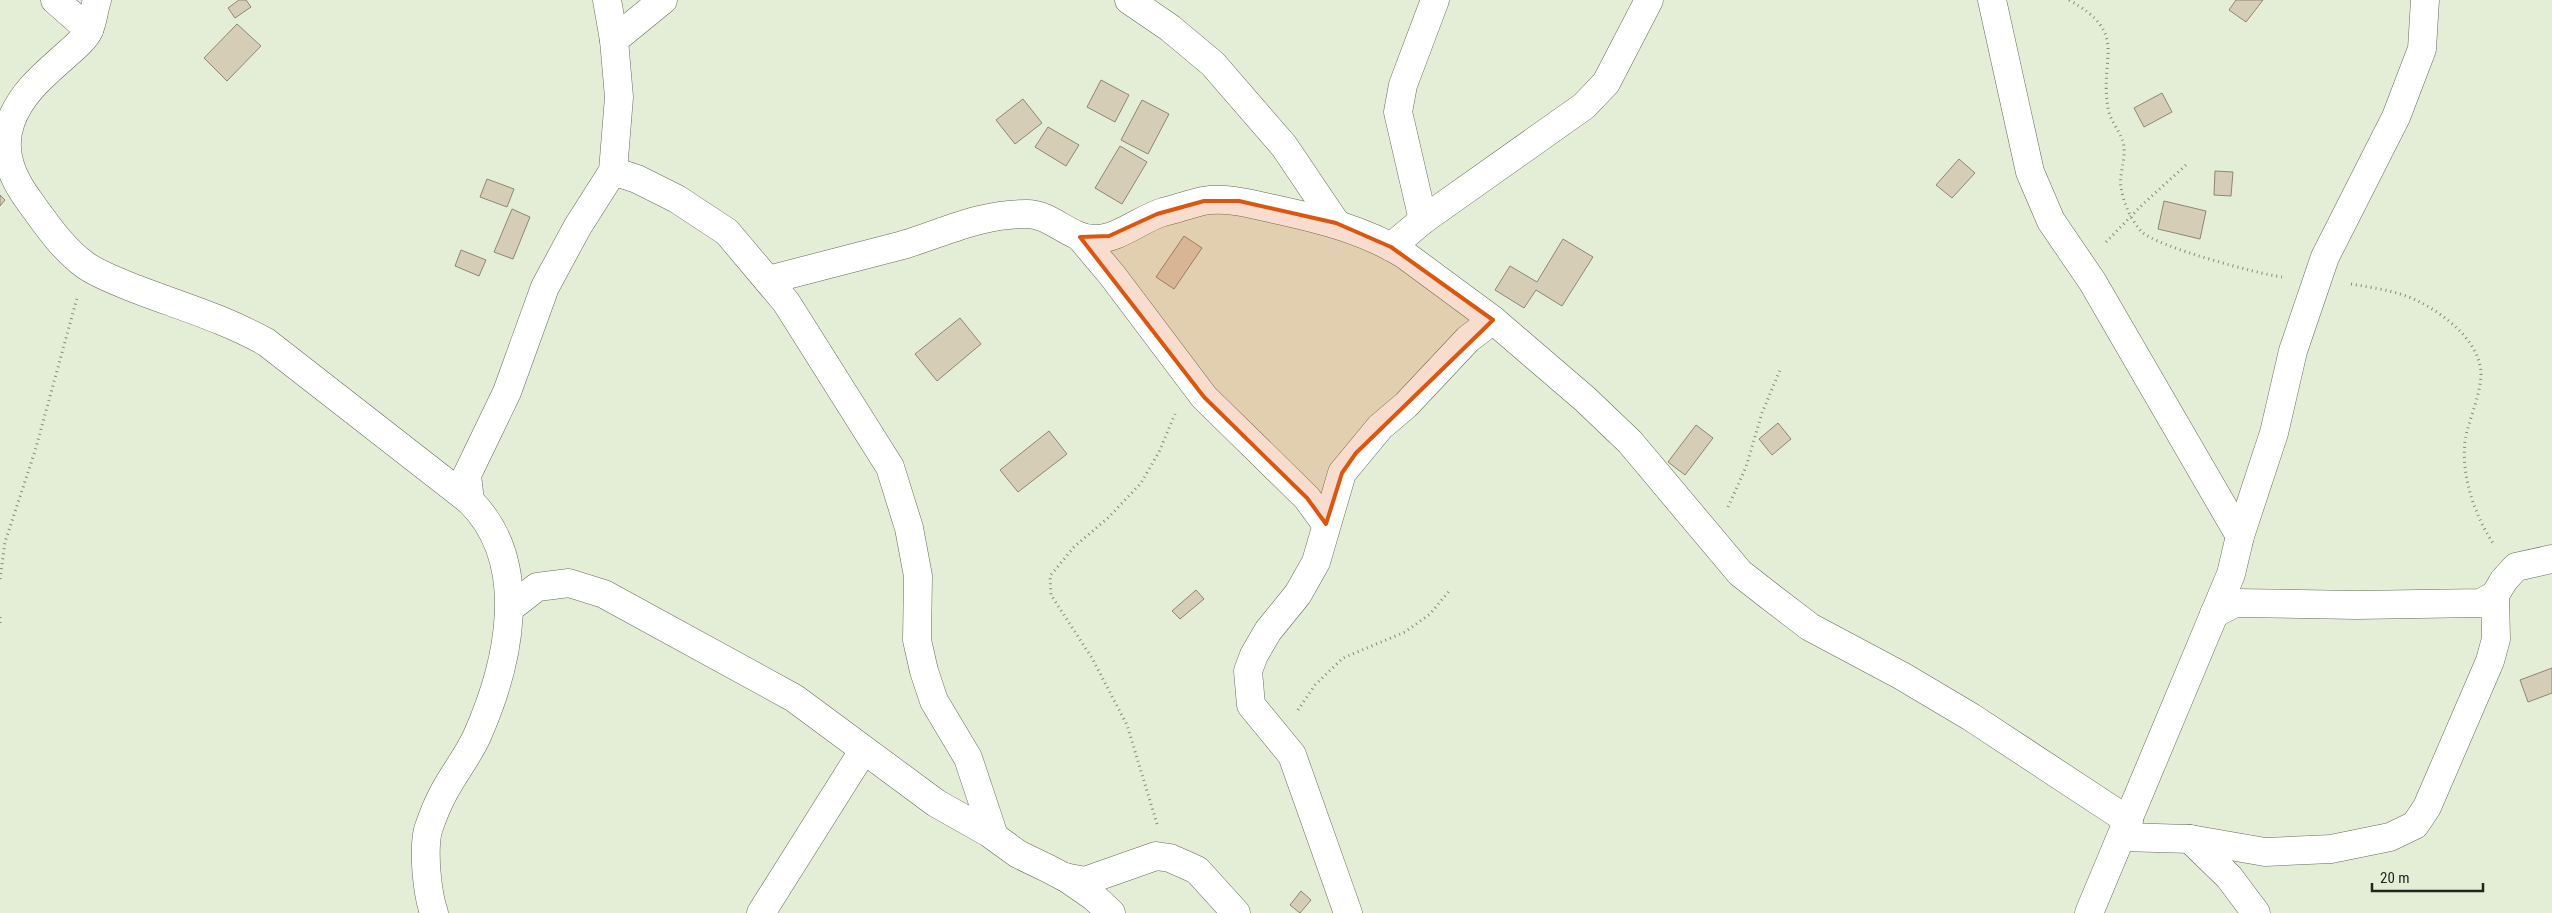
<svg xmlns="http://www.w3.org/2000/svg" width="2552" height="913" font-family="'Roboto Condensed',sans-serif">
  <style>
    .building { fill: #d6cdb7; stroke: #8e8671 }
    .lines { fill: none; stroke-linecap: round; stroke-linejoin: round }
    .minor-casing { stroke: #646c58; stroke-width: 29 }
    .path { stroke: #858b7c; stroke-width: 3; stroke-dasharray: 1 4; stroke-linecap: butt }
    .minor { stroke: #fff; stroke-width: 28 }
    .marked { fill: #de560d; fill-opacity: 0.2; stroke: #de560d; stroke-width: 4; stroke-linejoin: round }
  </style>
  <rect width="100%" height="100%" fill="#e4eed7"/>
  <!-- building -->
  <g class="building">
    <polygon points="239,0 246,0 251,7 235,18 228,8"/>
    <polygon points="2236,0 2263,0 2246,22 2229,10"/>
    <polygon points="237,24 261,46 227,81 204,58"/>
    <polygon points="1101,80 1129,95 1115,122 1087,107"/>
    <polygon points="2162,93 2172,112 2144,127 2134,108"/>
    <polygon points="1023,99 1042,123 1015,144 996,120"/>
    <polygon points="1142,100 1169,114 1148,154 1121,140"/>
    <polygon points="1048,127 1079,145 1066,166 1035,147"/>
    <polygon points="1120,146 1147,162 1122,204 1095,188"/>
    <polygon points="1959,159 1975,173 1952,198 1936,185"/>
    <polygon points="2215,171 2233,172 2231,196 2214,195"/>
    <polygon points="487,179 514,189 507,207 480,197"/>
    <polygon points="0,195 5,200 0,206"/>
    <polygon points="2164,201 2206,211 2200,239 2158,229"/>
    <polygon points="512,209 530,217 513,259 494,252"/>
    <polygon points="1184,236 1202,248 1174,289 1156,277"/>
    <polygon points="1563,239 1593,257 1562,306 1536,290 1524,308 1495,290 1510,266 1537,282"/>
    <polygon points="461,250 486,260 479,276 455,266"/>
    <polygon points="960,318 981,344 937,381 915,354"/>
    <polygon points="1778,423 1791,439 1772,455 1759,439"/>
    <polygon points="1696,425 1713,438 1685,475 1668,462"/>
    <polygon points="1049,431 1067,454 1018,492 1000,470"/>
    <polygon points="1196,590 1204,599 1180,619 1172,611"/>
    <polygon points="2552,668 2552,693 2528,702 2520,680"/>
    <polygon points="1301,891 1311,900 1300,913 1290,905"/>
  </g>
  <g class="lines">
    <defs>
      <g id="minor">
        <polyline points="55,0 89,30"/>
        <path d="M97,0c-3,9 -4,21 -8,30 -4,9 -15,18 -23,25 -22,20 -44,37 -55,66 -11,30 1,57 19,81 16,22 32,46 55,63 14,10 34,17 51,24 44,17 89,30 130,53l204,159"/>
        <polyline points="1129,0 1170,28 1213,64 1284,146 1336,223"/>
        <polyline points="1992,0 2030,172 2051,221 2092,281 2240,536"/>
        <polyline points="614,40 663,0"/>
        <polyline points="613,171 637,179 677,199 727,232 786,302 890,467 909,528 918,576 917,640 924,671 934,701 968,758 994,836"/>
        <polyline points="1423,220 1398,112 1403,85 1435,0"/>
        <polyline points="1080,237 1112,275 1204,397 1307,498 1326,524"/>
        <polyline points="1391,247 1423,220 1584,106 1606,83 1649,0"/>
        <path d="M768,280c45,-12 90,-23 135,-35 43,-13 76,-31 124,-31 24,0 42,24 66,25 25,1 47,-20 70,-27 13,-3 27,-8 40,-11 24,-4 48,3 71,8 46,10 91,21 131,46l88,65 92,79 45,43 110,131 32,25 38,29 92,49 69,41 158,104"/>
        <polyline points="510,608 537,587 569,583 604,594 794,698 936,803 989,833 1018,854 1049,869 1064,877 1085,881 1156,856 1170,858 1197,870 1236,913"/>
        <polyline points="2214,614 2235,603 2357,605 2481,603 2495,595 2504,580 2516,567 2552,559"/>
        <polyline points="2122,837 2190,839 2265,852 2331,849 2390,837 2415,825 2427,807 2490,661 2496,639 2495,595"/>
        <polyline points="2190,839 2229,877 2256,913"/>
        <polyline points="1065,877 1094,897 1111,913"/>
        <path d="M434,913c-7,-20 -11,-62 -6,-83 4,-12 10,-27 16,-38 10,-19 24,-36 33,-56 32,-72 55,-173 -7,-235l-3,-26 40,-83 38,-105 33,-61 35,-55 6,-74 -5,-57 -7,-40"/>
        <polyline points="761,913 863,751"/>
        <polyline points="1348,913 1292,755 1251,705 1248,671 1254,655 1268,631 1298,594 1316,562 1342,473 1380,427 1406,405 1468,339 1493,320"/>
        <polyline points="2089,913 2231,574 2240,536 2274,433 2293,351 2325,257 2396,117 2422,49 2425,0"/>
      </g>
    </defs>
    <!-- minor casing -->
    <use href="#minor" class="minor-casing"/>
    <!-- path -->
    <g class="path">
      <path d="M2069,0c61,34 30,56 39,108 2,15 16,26 16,41 1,13 -5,26 -3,38 2,15 10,34 21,45 16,15 116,42 140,45"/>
      <polyline points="2106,242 2142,205 2187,164"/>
      <path d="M2351,284c23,4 48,7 69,18 27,14 61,41 61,73 -1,19 -9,38 -14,56 -9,36 6,82 26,112"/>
      <polyline points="1728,507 1746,467 1762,413 1780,370"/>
      <polyline points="0,579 5,542 35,451 77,298"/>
      <polyline points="0,617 0,625"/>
      <polyline points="1298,710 1315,685 1343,658 1405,632 1430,614 1450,590"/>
      <polyline points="1157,824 1127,725 1092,658 1051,595 1050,576 1074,547 1109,517 1141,483 1159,452 1175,414"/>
    </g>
    <!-- minor -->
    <use href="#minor" class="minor"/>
  </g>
  <!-- marked area -->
  <path class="marked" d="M1204,201h35l97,22 55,24 102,73 -137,133 -14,20 -16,51 -19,-26 -103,-101 -124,-160 29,-1 48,-22z"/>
  <!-- scale -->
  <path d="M2372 883v8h111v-8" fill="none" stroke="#22251d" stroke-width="2.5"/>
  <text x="2380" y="883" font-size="15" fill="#22251d" stroke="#e4eed7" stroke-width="4" paint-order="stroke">20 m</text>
</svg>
